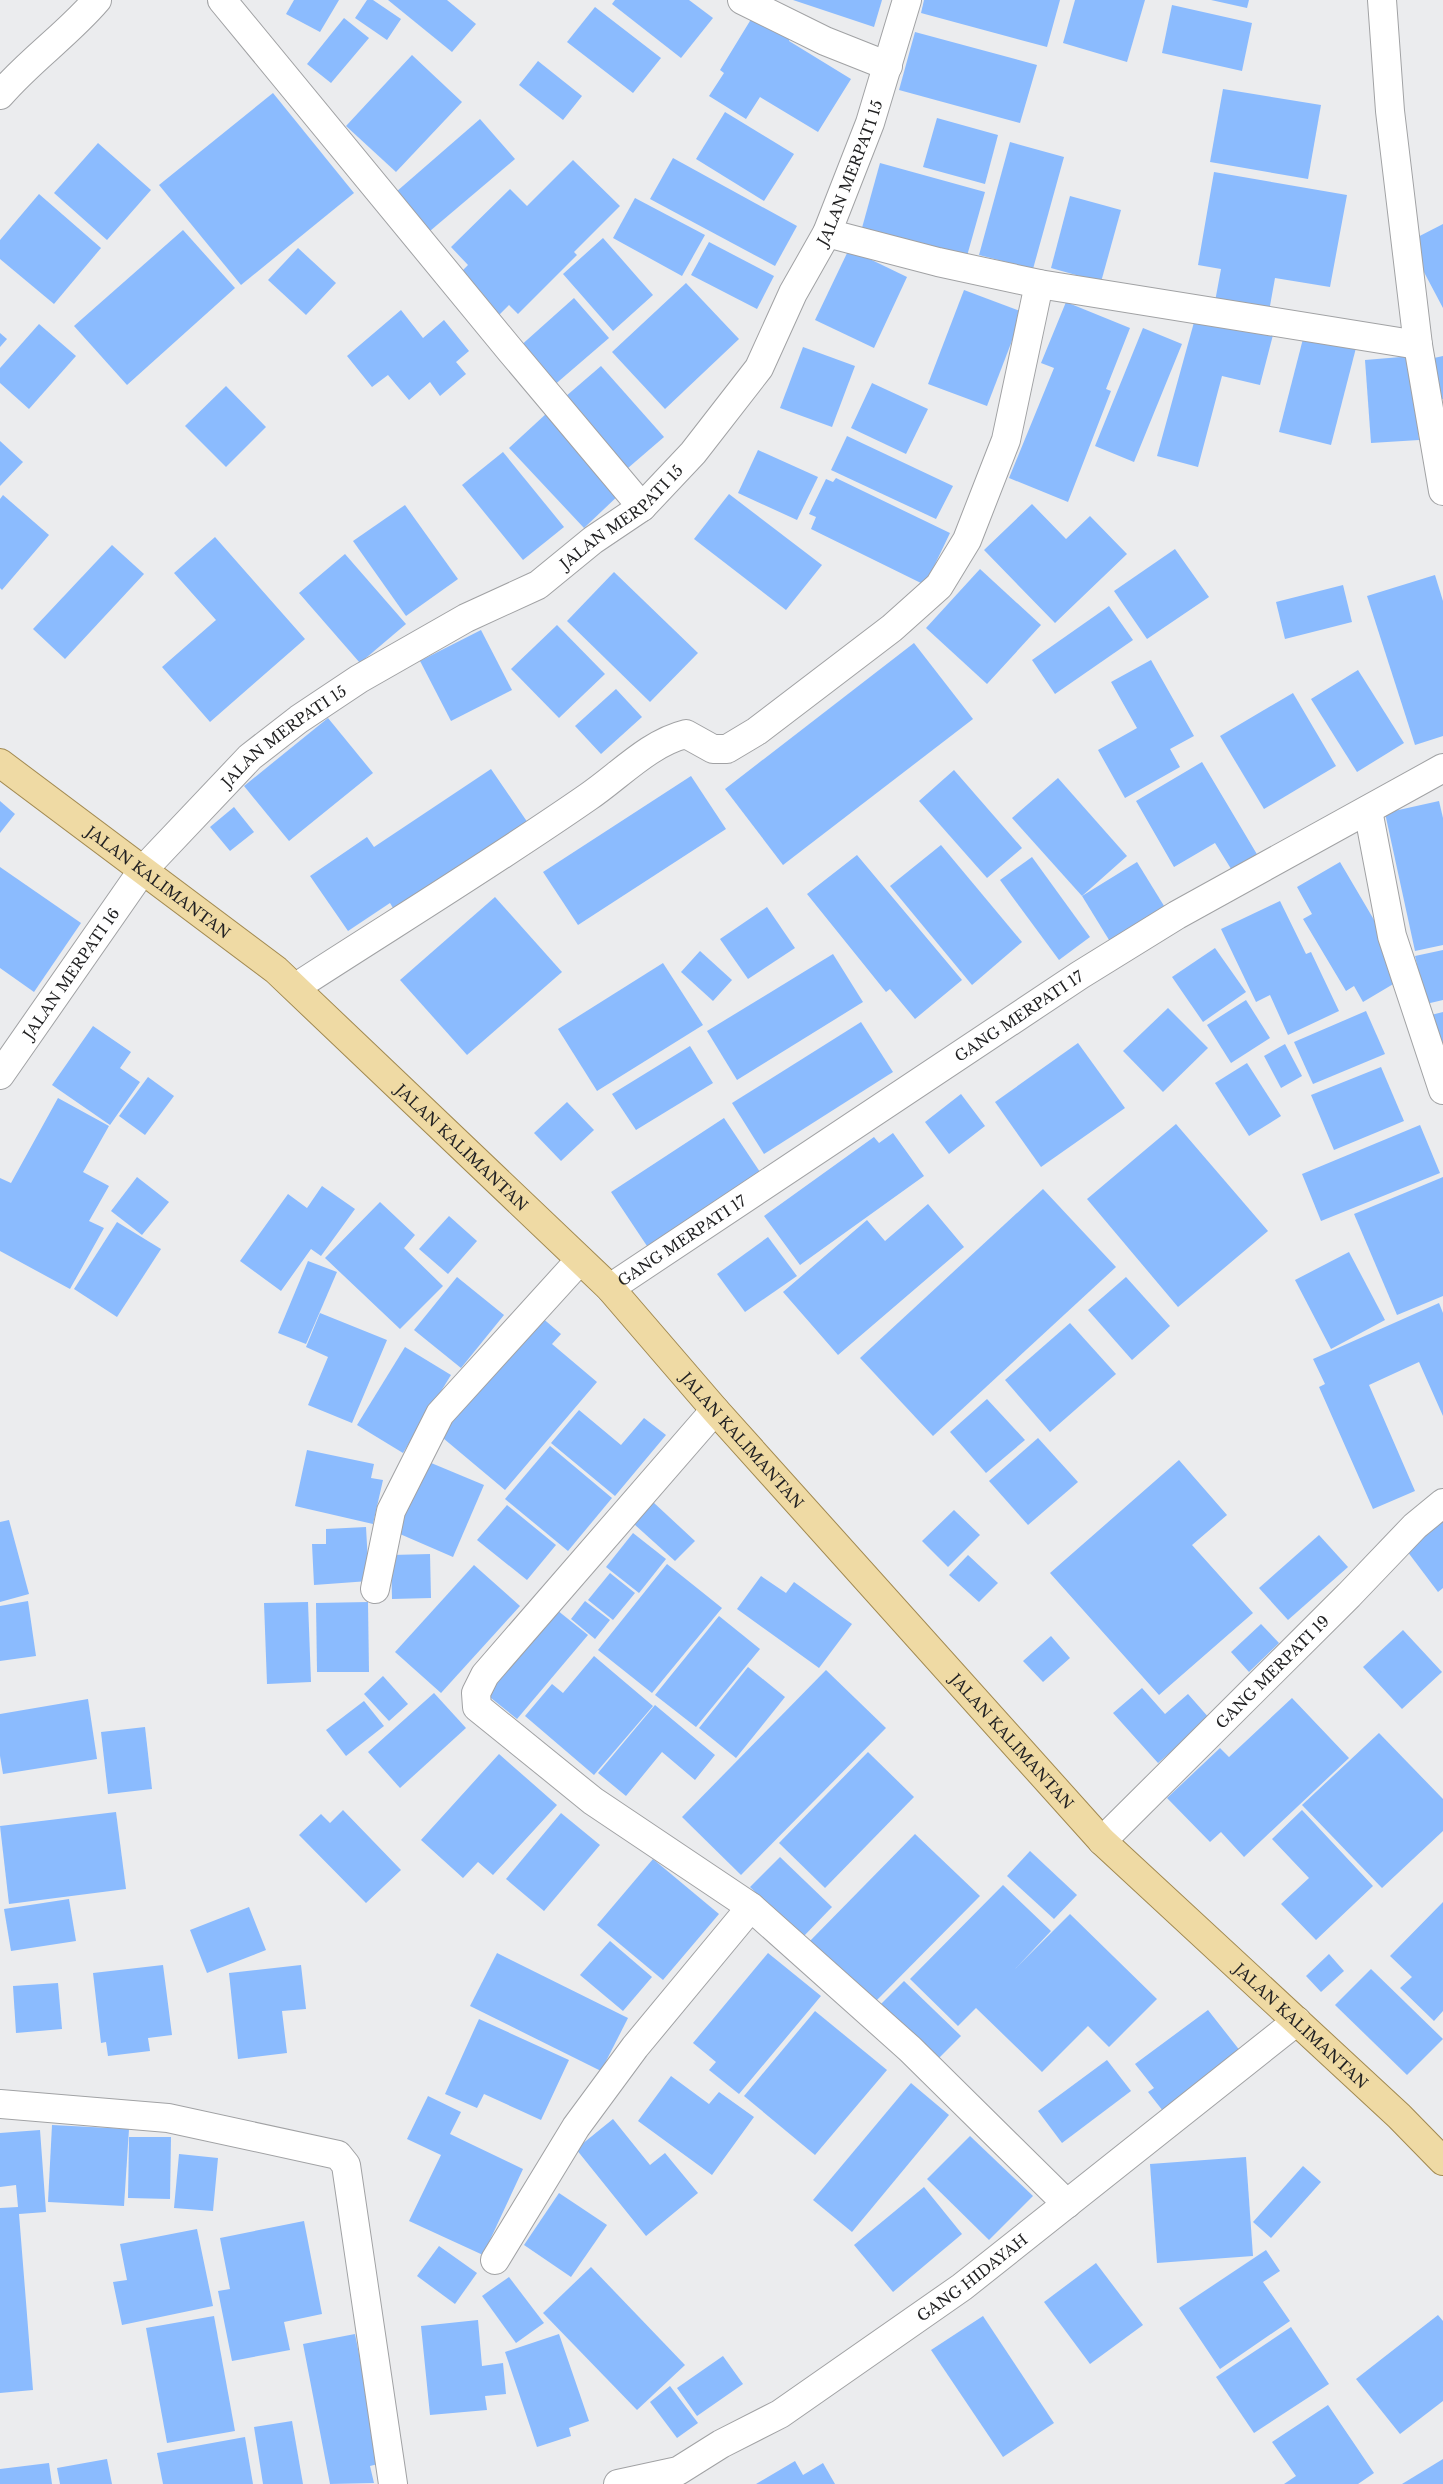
<svg xmlns="http://www.w3.org/2000/svg" width="1443" height="2484" font-family="'Libre Baskerville',serif">
  <style>
    .building { fill: #8bbbfe }
    .lines { fill: none; stroke-linecap: round; stroke-linejoin: round }
    .minor-casing { stroke: #a1a2a4; stroke-width: 30 }
    .major-casing { stroke: #a18950; stroke-width: 30 }
    .minor { stroke: #fff; stroke-width: 28 }
    .major { stroke: #efdaa4; stroke-width: 28 }
    .labels { text-anchor: middle; dominant-baseline: central; stroke-width: 4.5; stroke-linejoin: round; paint-order: stroke }
    .street-label { font-size: 15px; fill: #222223; stroke: #ebecee }
  </style>
  <rect width="100%" height="100%" fill="#ebecee"/>
  <!-- building -->
  <g class="building">
    <polygon points="294,0 339,0 320,32 286,14"/>
    <polygon points="367,0 373,0 401,19 387,40 355,18"/>
    <polygon points="388,0 447,0 476,24 452,52"/>
    <polygon points="615,0 689,0 713,18 681,58 612,4"/>
    <polygon points="793,0 882,0 874,27"/>
    <polygon points="924,0 1060,0 1047,47 921,13"/>
    <polygon points="1075,0 1145,0 1127,62 1063,43"/>
    <polygon points="1211,0 1249,0 1247,8"/>
    <polygon points="1172,5 1252,23 1242,71 1162,53"/>
    <polygon points="595,7 661,58 633,93 567,42"/>
    <polygon points="753,16 790,38 789,41 851,79 818,132 760,97 746,119 709,96 724,73 720,70"/>
    <polygon points="344,18 369,38 331,83 307,64"/>
    <polygon points="915,32 1037,65 1020,123 899,90"/>
    <polygon points="412,55 462,102 396,172 346,126"/>
    <polygon points="538,61 582,96 563,120 519,85"/>
    <polygon points="1223,89 1321,105 1308,179 1210,162"/>
    <polygon points="273,93 354,193 241,285 159,185"/>
    <polygon points="725,112 794,154 764,201 696,159"/>
    <polygon points="937,118 998,135 985,184 923,167"/>
    <polygon points="480,119 515,159 430,231 396,192"/>
    <polygon points="1010,142 1064,157 1033,269 979,255"/>
    <polygon points="98,143 151,190 107,240 54,193"/>
    <polygon points="673,158 797,226 775,266 650,199"/>
    <polygon points="573,160 620,206 574,252 577,255 518,314 509,305 495,319 455,278 468,265 451,247 510,189 527,206"/>
    <polygon points="880,163 985,192 965,263 860,235"/>
    <polygon points="1214,172 1347,195 1330,287 1275,278 1268,317 1214,307 1221,269 1198,265"/>
    <polygon points="39,194 101,248 54,304 0,259 0,240"/>
    <polygon points="1070,196 1121,210 1101,282 1051,268"/>
    <polygon points="635,198 705,235 682,276 613,238"/>
    <polygon points="1443,224 1443,308 1408,242"/>
    <polygon points="183,230 235,288 127,385 74,326"/>
    <polygon points="603,238 653,295 613,331 563,274"/>
    <polygon points="709,242 774,276 757,309 691,275"/>
    <polygon points="298,248 336,283 306,315 268,280"/>
    <polygon points="849,249 907,277 874,348 815,320"/>
    <polygon points="686,283 739,339 665,409 612,352"/>
    <polygon points="964,290 1023,312 987,406 928,384"/>
    <polygon points="574,298 609,338 552,387 518,348"/>
    <polygon points="1066,302 1130,328 1106,389 1111,391 1068,502 1009,478 1054,368 1041,363"/>
    <polygon points="401,310 423,338 444,320 469,351 456,362 466,374 440,396 430,382 409,400 388,375 372,387 347,356"/>
    <polygon points="1196,315 1273,335 1260,385 1222,376 1198,467 1157,456"/>
    <polygon points="39,324 76,356 29,409 0,383 0,368"/>
    <polygon points="1143,328 1182,344 1134,462 1095,446"/>
    <polygon points="1305,331 1357,344 1331,445 1279,432"/>
    <polygon points="0,333 7,339 0,347"/>
    <polygon points="803,347 855,366 832,427 780,408"/>
    <polygon points="1413,356 1419,440 1371,443 1365,360"/>
    <polygon points="1443,356 1443,399 1442,399 1434,358"/>
    <polygon points="601,366 664,437 628,468 565,397"/>
    <polygon points="872,383 928,409 906,454 851,428"/>
    <polygon points="226,386 266,427 226,467 185,426"/>
    <polygon points="547,413 622,492 584,528 509,448"/>
    <polygon points="847,436 953,486 936,519 831,470"/>
    <polygon points="0,441 23,462 0,486"/>
    <polygon points="758,450 818,477 797,520 738,493"/>
    <polygon points="503,452 564,527 523,560 462,485"/>
    <polygon points="836,478 950,533 925,585 811,529 816,517 809,514 826,479 833,482"/>
    <polygon points="729,494 822,565 786,610 694,539"/>
    <polygon points="3,495 49,535 2,590 0,588 0,499"/>
    <polygon points="1032,504 1066,539 1090,516 1127,554 1055,623 984,550"/>
    <polygon points="405,505 458,579 406,616 353,541"/>
    <polygon points="215,537 305,639 210,722 162,667 216,620 174,573"/>
    <polygon points="112,545 144,574 65,659 33,629"/>
    <polygon points="1175,549 1209,597 1147,639 1114,591"/>
    <polygon points="345,554 406,624 360,663 299,593"/>
    <polygon points="980,569 1041,625 987,684 926,628"/>
    <polygon points="614,572 698,653 650,702 567,621"/>
    <polygon points="1435,575 1443,601 1443,736 1415,745 1367,596"/>
    <polygon points="1343,585 1352,622 1285,639 1276,602"/>
    <polygon points="1109,606 1133,640 1055,694 1032,660"/>
    <polygon points="557,625 605,674 559,718 511,669"/>
    <polygon points="481,630 512,690 451,721 420,661"/>
    <polygon points="914,643 973,719 783,865 725,789"/>
    <polygon points="1151,660 1194,736 1170,749 1180,767 1125,798 1098,750 1137,728 1111,682"/>
    <polygon points="1358,670 1404,743 1357,772 1311,699"/>
    <polygon points="616,689 642,717 601,754 575,726"/>
    <polygon points="1293,693 1336,766 1264,809 1220,736"/>
    <polygon points="328,718 373,773 289,841 244,786"/>
    <polygon points="1202,762 1258,856 1233,872 1215,843 1174,867 1136,801"/>
    <polygon points="491,769 528,823 396,913 390,903 348,931 310,876 367,837 374,847"/>
    <polygon points="954,770 1022,848 987,878 919,801"/>
    <polygon points="691,776 726,829 578,925 543,872"/>
    <polygon points="1058,778 1127,856 1082,896 1012,818"/>
    <polygon points="0,801 15,814 0,833"/>
    <polygon points="1439,801 1443,818 1443,945 1415,951 1385,813"/>
    <polygon points="234,807 254,832 230,851 210,827"/>
    <polygon points="941,845 1022,942 972,985 890,886"/>
    <polygon points="857,855 962,980 915,1019 890,989 886,992 807,894"/>
    <polygon points="1032,857 1090,937 1059,960 1000,880"/>
    <polygon points="1137,862 1169,914 1114,948 1082,896"/>
    <polygon points="1340,862 1400,964 1388,971 1395,983 1363,1002 1354,986 1346,991 1303,919 1312,914 1297,887"/>
    <polygon points="0,867 81,923 34,992 0,968"/>
    <polygon points="495,897 562,972 467,1055 400,980"/>
    <polygon points="1280,901 1306,954 1311,952 1339,1011 1288,1035 1270,995 1256,1002 1221,929"/>
    <polygon points="767,907 795,948 748,979 720,939"/>
    <polygon points="1215,948 1246,992 1203,1022 1172,977"/>
    <polygon points="1443,950 1443,1000 1426,1004 1415,956"/>
    <polygon points="700,951 732,980 713,1001 681,972"/>
    <polygon points="833,954 863,1002 737,1080 707,1031"/>
    <polygon points="663,963 703,1025 597,1091 558,1029"/>
    <polygon points="1246,1000 1270,1038 1231,1063 1207,1025"/>
    <polygon points="1168,1008 1208,1048 1163,1092 1123,1051"/>
    <polygon points="1366,1011 1385,1054 1313,1084 1294,1042"/>
    <polygon points="1443,1012 1443,1068 1431,1015"/>
    <polygon points="861,1022 893,1072 764,1154 732,1103"/>
    <polygon points="93,1026 131,1052 120,1068 140,1082 110,1125 52,1085"/>
    <polygon points="1078,1043 1125,1108 1041,1167 995,1102"/>
    <polygon points="1285,1044 1302,1076 1281,1088 1264,1056"/>
    <polygon points="690,1046 713,1083 636,1130 612,1094"/>
    <polygon points="1247,1063 1281,1116 1249,1136 1215,1083"/>
    <polygon points="1381,1067 1404,1121 1334,1150 1311,1095"/>
    <polygon points="148,1077 174,1096 145,1135 119,1116"/>
    <polygon points="961,1094 985,1126 949,1154 925,1122"/>
    <polygon points="58,1098 109,1126 83,1172 109,1186 89,1221 104,1228 70,1289 0,1251 0,1178 11,1183"/>
    <polygon points="567,1102 594,1130 561,1161 534,1133"/>
    <polygon points="724,1118 762,1175 649,1249 611,1192"/>
    <polygon points="1176,1124 1268,1231 1178,1307 1087,1199"/>
    <polygon points="1420,1125 1440,1173 1321,1221 1302,1174"/>
    <polygon points="893,1133 924,1176 800,1265 764,1216 874,1137 879,1143"/>
    <polygon points="137,1177 169,1202 142,1235 111,1211"/>
    <polygon points="1443,1177 1443,1296 1397,1315 1354,1214"/>
    <polygon points="322,1186 355,1209 321,1256 311,1249 281,1291 240,1261 288,1194 307,1208"/>
    <polygon points="1043,1189 1116,1267 933,1436 860,1358"/>
    <polygon points="380,1202 415,1235 404,1248 443,1286 400,1329 325,1258"/>
    <polygon points="928,1204 964,1247 838,1355 783,1292 867,1220 885,1241"/>
    <polygon points="449,1216 477,1241 448,1274 419,1249"/>
    <polygon points="117,1222 161,1249 117,1317 74,1289"/>
    <polygon points="768,1237 797,1276 745,1312 717,1274"/>
    <polygon points="1349,1252 1385,1320 1331,1349 1295,1280"/>
    <polygon points="308,1261 337,1272 306,1344 278,1333"/>
    <polygon points="457,1277 504,1315 461,1368 414,1330"/>
    <polygon points="1126,1277 1170,1326 1132,1360 1088,1310"/>
    <polygon points="1439,1303 1443,1313 1443,1416 1419,1362 1369,1385 1415,1491 1373,1509 1319,1387 1325,1384 1313,1359"/>
    <polygon points="320,1313 387,1340 352,1423 308,1405 328,1357 306,1347"/>
    <polygon points="540,1316 561,1334 552,1344 597,1382 505,1490 437,1433"/>
    <polygon points="1070,1323 1116,1374 1050,1432 1005,1380"/>
    <polygon points="405,1347 451,1375 403,1453 357,1425"/>
    <polygon points="987,1399 1025,1440 986,1473 950,1432"/>
    <polygon points="579,1410 621,1445 644,1418 666,1435 615,1496 551,1443"/>
    <polygon points="1038,1438 1078,1482 1028,1525 989,1481"/>
    <polygon points="550,1446 612,1498 568,1551 505,1499"/>
    <polygon points="307,1450 374,1464 371,1478 383,1480 373,1524 295,1506"/>
    <polygon points="424,1460 484,1485 453,1557 393,1531"/>
    <polygon points="1179,1460 1227,1515 1192,1545 1253,1613 1159,1695 1050,1573"/>
    <polygon points="653,1502 695,1541 675,1561 634,1524"/>
    <polygon points="507,1505 556,1545 527,1580 477,1540"/>
    <polygon points="954,1510 980,1535 948,1567 922,1541"/>
    <polygon points="1443,1511 1443,1588 1438,1592 1401,1543"/>
    <polygon points="9,1520 29,1594 0,1602 0,1522"/>
    <polygon points="366,1527 369,1581 314,1585 312,1544 326,1544 326,1529"/>
    <polygon points="633,1533 666,1559 639,1593 606,1567"/>
    <polygon points="1319,1535 1348,1567 1288,1620 1259,1588"/>
    <polygon points="430,1554 431,1598 392,1599 391,1555"/>
    <polygon points="968,1555 998,1583 979,1602 949,1575"/>
    <polygon points="667,1564 722,1608 652,1693 598,1650"/>
    <polygon points="474,1565 520,1606 441,1693 395,1652"/>
    <polygon points="610,1573 635,1593 613,1620 588,1600"/>
    <polygon points="761,1576 786,1593 794,1582 852,1624 819,1668 737,1609"/>
    <polygon points="28,1601 36,1656 0,1661 0,1606"/>
    <polygon points="585,1601 610,1620 595,1639 571,1619"/>
    <polygon points="308,1602 311,1682 267,1684 264,1603"/>
    <polygon points="368,1602 369,1672 317,1672 316,1603"/>
    <polygon points="557,1610 588,1635 517,1719 486,1694"/>
    <polygon points="719,1616 760,1649 696,1727 655,1695"/>
    <polygon points="1261,1624 1279,1643 1249,1672 1231,1652"/>
    <polygon points="1403,1630 1442,1672 1402,1709 1363,1667"/>
    <polygon points="1051,1636 1070,1658 1043,1682 1023,1661"/>
    <polygon points="594,1656 653,1706 594,1775 525,1716 552,1684 563,1693"/>
    <polygon points="748,1667 785,1697 736,1758 699,1728"/>
    <polygon points="826,1670 886,1728 741,1875 682,1817"/>
    <polygon points="383,1676 408,1704 389,1721 364,1694"/>
    <polygon points="1142,1688 1165,1714 1188,1694 1210,1719 1158,1763 1113,1713"/>
    <polygon points="434,1693 466,1728 400,1788 368,1752"/>
    <polygon points="1292,1698 1349,1758 1244,1857 1221,1832 1210,1842 1167,1798 1220,1748 1229,1757"/>
    <polygon points="88,1699 97,1759 3,1774 0,1756 0,1714"/>
    <polygon points="364,1701 384,1726 346,1756 326,1730"/>
    <polygon points="655,1705 715,1755 695,1780 662,1752 626,1796 598,1773"/>
    <polygon points="145,1727 152,1789 108,1794 101,1732"/>
    <polygon points="1379,1733 1443,1799 1443,1831 1382,1888 1302,1805"/>
    <polygon points="868,1752 914,1797 825,1888 779,1843"/>
    <polygon points="499,1754 557,1805 493,1875 478,1862 463,1878 421,1840"/>
    <polygon points="343,1810 401,1870 366,1903 299,1835 321,1814 330,1823"/>
    <polygon points="1302,1810 1373,1886 1316,1940 1281,1904 1309,1878 1272,1839"/>
    <polygon points="116,1812 126,1889 9,1904 0,1826"/>
    <polygon points="561,1813 600,1845 544,1911 506,1879"/>
    <polygon points="915,1834 980,1896 872,2005 808,1943"/>
    <polygon points="1030,1851 1077,1895 1054,1919 1007,1876"/>
    <polygon points="780,1857 832,1907 802,1938 750,1887"/>
    <polygon points="653,1859 719,1914 663,1980 597,1925"/>
    <polygon points="1003,1885 1051,1931 1015,1969 1070,1914 1157,1999 1109,2047 1088,2026 1042,2072 976,2008 958,2026 910,1979"/>
    <polygon points="69,1899 76,1941 11,1951 4,1909"/>
    <polygon points="1443,1902 1443,2011 1434,2021 1400,1988 1412,1977 1390,1956"/>
    <polygon points="249,1907 266,1950 207,1973 190,1930"/>
    <polygon points="610,1941 652,1977 623,2011 580,1975"/>
    <polygon points="497,1953 628,2018 601,2071 470,2006"/>
    <polygon points="768,1953 821,1996 739,2094 709,2070 716,2062 693,2043"/>
    <polygon points="1329,1954 1344,1971 1321,1992 1306,1976"/>
    <polygon points="163,1965 172,2035 148,2038 150,2051 108,2056 106,2042 101,2043 93,1973"/>
    <polygon points="301,1965 306,2009 282,2011 287,2053 238,2059 229,1973"/>
    <polygon points="1371,1969 1443,2039 1407,2075 1335,2005"/>
    <polygon points="904,1981 961,2036 933,2064 876,2009"/>
    <polygon points="58,1983 62,2029 16,2033 13,1986"/>
    <polygon points="1208,2010 1241,2052 1163,2111 1148,2092 1154,2088 1135,2064"/>
    <polygon points="815,2011 887,2070 815,2155 744,2096"/>
    <polygon points="479,2019 569,2060 541,2120 484,2094 477,2108 445,2094"/>
    <polygon points="1107,2060 1131,2091 1062,2143 1038,2111"/>
    <polygon points="671,2076 709,2104 719,2092 754,2117 712,2175 638,2121"/>
    <polygon points="911,2083 949,2115 852,2232 813,2200"/>
    <polygon points="428,2096 461,2112 450,2134 523,2169 483,2255 409,2221 441,2155 407,2139"/>
    <polygon points="613,2119 650,2165 665,2153 698,2193 646,2236 576,2149"/>
    <polygon points="52,2125 129,2129 124,2206 48,2202"/>
    <polygon points="40,2130 46,2212 19,2214 33,2390 0,2393 0,2208 18,2207 16,2185 0,2187 0,2133"/>
    <polygon points="970,2136 1033,2196 989,2240 927,2179"/>
    <polygon points="129,2137 171,2137 170,2199 128,2198"/>
    <polygon points="179,2154 218,2158 213,2211 174,2208"/>
    <polygon points="1246,2157 1253,2256 1157,2263 1150,2164"/>
    <polygon points="1303,2166 1321,2182 1271,2238 1253,2222"/>
    <polygon points="924,2187 962,2234 893,2292 854,2245"/>
    <polygon points="559,2193 607,2225 571,2277 524,2245"/>
    <polygon points="304,2221 322,2314 284,2322 290,2350 232,2361 218,2291 230,2289 220,2238"/>
    <polygon points="197,2229 213,2306 122,2325 113,2282 127,2280 120,2244"/>
    <polygon points="439,2246 477,2273 455,2304 417,2276"/>
    <polygon points="1266,2250 1280,2271 1263,2282 1290,2321 1220,2369 1179,2308"/>
    <polygon points="1096,2263 1143,2325 1090,2364 1044,2302"/>
    <polygon points="591,2267 685,2365 637,2410 543,2313"/>
    <polygon points="509,2277 544,2323 516,2343 482,2296"/>
    <polygon points="1438,2315 1443,2321 1443,2401 1400,2434 1356,2379"/>
    <polygon points="214,2316 235,2431 167,2443 146,2328"/>
    <polygon points="983,2316 1054,2423 1003,2457 931,2350"/>
    <polygon points="478,2320 482,2366 503,2363 506,2394 485,2396 487,2410 430,2415 421,2326"/>
    <polygon points="1291,2327 1329,2384 1254,2433 1216,2377"/>
    <polygon points="355,2334 374,2429 386,2462 370,2466 374,2483 330,2484 303,2344"/>
    <polygon points="559,2334 589,2421 569,2428 571,2436 537,2447 505,2352"/>
    <polygon points="723,2356 743,2384 697,2416 677,2388"/>
    <polygon points="670,2386 698,2423 677,2438 650,2402"/>
    <polygon points="1328,2405 1374,2473 1358,2484 1284,2484 1296,2476 1272,2442"/>
    <polygon points="292,2421 303,2484 263,2484 254,2427"/>
    <polygon points="245,2437 253,2484 163,2484 157,2453"/>
    <polygon points="107,2459 112,2484 60,2484 57,2468"/>
    <polygon points="1443,2459 1443,2484 1402,2484"/>
    <polygon points="795,2461 803,2475 823,2463 835,2484 756,2484"/>
    <polygon points="49,2463 52,2484 0,2484 0,2469"/>
  </g>
  <g class="lines">
    <defs>
      <g id="minor">
        <polyline points="222,0 510,350 642,507"/>
        <polyline points="742,0 825,41 888,66"/>
        <polyline points="1382,0 1390,111 1418,345 1443,491"/>
        <path d="M0,95c30,-35 67,-60 97,-95"/>
        <polyline points="827,233 938,262 1039,284 1418,345"/>
        <polyline points="1368,810 1392,936 1443,1090"/>
        <path d="M296,987c97,-63 197,-124 292,-190 31,-21 61,-54 98,-63l27,15h14l30,-18 135,-103 47,-42 28,-46 39,-100 33,-156"/>
        <path id="s1" d="M0,1075l142,-204 108,-114 49,-38 60,-40 107,-61 72,-33 55,-45 49,-33 51,-54 66,-85 34,-75 34,-60 43,-110 37,-123"/>
        <path id="s2" d="M610,1288l470,-313 97,-60 266,-147"/>
        <polyline points="715,1410 485,1675 476,1693 477,1707 593,1801 751,1907 910,2049 1067,2204"/>
        <polyline points="375,1589 391,1511 440,1414 580,1260"/>
        <path id="s3" d="M1102,1841l247,-246 66,-69 28,-23"/>
        <polyline points="0,2104 168,2118 338,2155 346,2165 393,2484"/>
        <polyline points="495,2260 576,2127 635,2047 751,1907"/>
        <path id="s4" d="M618,2484l60,-13 43,-27 59,-30 182,-127 335,-266"/>
      </g>
      <g id="major">
        <path id="s5" d="M0,763l276,207 334,318 105,122 387,431 297,275 44,45"/>
      </g>
    </defs>
    <!-- minor casing -->
    <use href="#minor" class="minor-casing"/>
    <!-- major casing -->
    <use href="#major" class="major-casing"/>
    <!-- minor -->
    <use href="#minor" class="minor"/>
    <!-- major -->
    <use href="#major" class="major"/>
  </g>
  <g class="labels">
    <!-- street labels -->
    <g class="street-label">
      <text stroke="none"><textPath href="#s1" startOffset="1270">JALAN MERPATI 15</textPath></text>
      <text stroke="none"><textPath href="#s1" startOffset="850">JALAN MERPATI 15</textPath></text>
      <text stroke="none"><textPath href="#s1" startOffset="445">JALAN MERPATI 15</textPath></text>
      <text stroke="none"><textPath href="#s5" startOffset="198">JALAN KALIMANTAN</textPath></text>
      <text stroke="none"><textPath href="#s1" startOffset="124">JALAN MERPATI 16</textPath></text>
      <text stroke="none"><textPath href="#s2" startOffset="491">GANG MERPATI 17</textPath></text>
      <text stroke="none"><textPath href="#s5" startOffset="602">JALAN KALIMANTAN</textPath></text>
      <text stroke="none"><textPath href="#s2" startOffset="86">GANG MERPATI 17</textPath></text>
      <text stroke="none"><textPath href="#s5" startOffset="1008">JALAN KALIMANTAN</textPath></text>
      <text stroke="none"><textPath href="#s3" startOffset="240">GANG MERPATI 19</textPath></text>
      <text stroke="none"><textPath href="#s5" startOffset="1412">JALAN KALIMANTAN</textPath></text>
      <text stroke="none"><textPath href="#s5" startOffset="1818">JALAN KALIMANTAN</textPath></text>
      <text stroke="none"><textPath href="#s4" startOffset="414">GANG HIDAYAH</textPath></text>
    </g>
  </g>
</svg>
